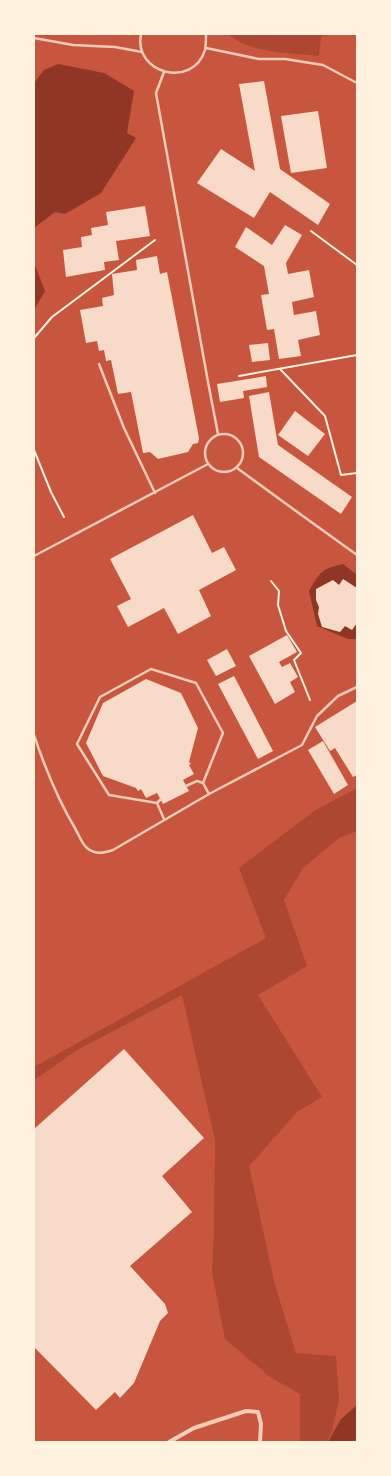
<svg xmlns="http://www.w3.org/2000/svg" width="391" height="1476" font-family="Raleway,sans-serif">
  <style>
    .green { fill: #ae4732 }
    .water { fill: #8f3625 }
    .building { fill: #f7dbc8 }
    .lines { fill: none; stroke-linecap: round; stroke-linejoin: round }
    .path { stroke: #fff3e0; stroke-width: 2 }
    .service { stroke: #f1ccb7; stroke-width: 2.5 }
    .minor { stroke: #f1ccb7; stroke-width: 4 }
  </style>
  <rect width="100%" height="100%" fill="#c8553d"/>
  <!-- green -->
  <g class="green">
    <path d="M228,34h96l-3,3 -2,19c-28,-3 -70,-3 -91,-22z"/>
    <polygon points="357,788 357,831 339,838 303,868 284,900 307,966 258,995 322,1097 297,1112 249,1166 275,1285 296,1353 336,1356 339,1400 331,1434 326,1442 300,1442 300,1394 270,1377 225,1339 212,1272 214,1234 215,1140 182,995 79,1049 34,1080 34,1067 266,938 239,868 314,811"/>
  </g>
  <!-- water -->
  <g class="water">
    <polygon points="58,64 104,73 134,91 127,133 136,138 101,193 65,214 55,212 34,228 34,83 44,70"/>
    <polygon points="34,263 45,291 34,310"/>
    <path d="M343,564l14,11v64h-9l-31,-13 -8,-35c12,-20 12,-22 34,-27z"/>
    <polygon points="357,1405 357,1442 328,1442 341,1419"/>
  </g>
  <!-- building -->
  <g class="building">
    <polygon points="264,81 280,169 330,204 318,225 270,192 254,218 197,183 221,149 255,171 239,84"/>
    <polygon points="318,111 327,168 291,173 281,116"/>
    <polygon points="145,206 150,236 116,241 119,260 104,262 105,270 66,277 63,250 82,247 81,237 92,235 91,228 108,225 106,212"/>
    <polygon points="285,225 302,235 286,263 288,274 309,270 314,297 292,302 294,315 316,311 320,335 298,340 301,356 279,359 274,329 267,330 261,295 269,294 264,266 235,247 246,227 272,245"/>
    <polygon points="157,256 160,274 167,272 199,438 198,443 193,444 188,452 158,459 150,452 143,453 131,392 118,394 111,360 106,361 104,350 99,351 97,341 86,343 80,310 103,306 102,298 114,295 112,274 137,270 136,260"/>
    <polygon points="268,343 270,360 252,362 249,345"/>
    <polygon points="266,376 267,387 243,391 244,398 220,402 217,384"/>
    <polygon points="269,392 278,445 352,497 341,514 259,457 249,396"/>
    <polygon points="295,411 325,434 308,456 278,435"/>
    <polygon points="193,515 212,553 224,547 236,570 199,590 211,616 178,634 164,608 128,627 117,606 131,599 110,559"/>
    <polygon points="343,579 357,588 357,623 352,630 345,626 340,632 322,627 318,614 319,607 316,600 316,589 333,580 339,585"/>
    <polygon points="287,635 297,652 279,662 282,667 290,663 298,677 290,682 295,692 275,704 249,656"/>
    <polygon points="227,649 236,666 216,676 207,660"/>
    <polygon points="234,676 273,751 258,759 218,684"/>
    <polygon points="146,679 181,693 198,728 189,762 191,764 189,765 194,774 183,780 189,791 163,804 157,793 146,798 141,789 138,791 136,788 103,776 86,743 103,703"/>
    <polygon points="357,701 357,775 353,777 335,748 330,751 315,727"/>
    <polygon points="323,741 348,785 334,794 308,750"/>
    <polygon points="124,1049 204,1138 162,1176 192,1212 130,1266 165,1304 168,1313 160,1321 134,1383 120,1398 115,1392 96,1410 34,1347 34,1129"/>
  </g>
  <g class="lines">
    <!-- path -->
    <g class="path">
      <polyline points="311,231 357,265"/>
      <polyline points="34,338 52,317 155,240"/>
      <polyline points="280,369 325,416 341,475 357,473"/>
      <polyline points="239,376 357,355"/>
      <polyline points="34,450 51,492 64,517"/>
      <polyline points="271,581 279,591 278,605 286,631 301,653 294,660 310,700"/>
    </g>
    <!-- service -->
    <g class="service">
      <path d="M141,34c-8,40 52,55 64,16 1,-5 1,-11 1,-16"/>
      <polyline points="34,38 73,45 115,47 142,52"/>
      <polyline points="206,48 259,59 285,59 323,65 357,83"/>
      <polyline points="164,72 156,93 208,382 218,434"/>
      <polyline points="99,364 124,428 155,493"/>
      <circle cx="224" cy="453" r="19"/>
      <polyline points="237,468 289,506 357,555"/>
      <polyline points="34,556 208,464"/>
      <path d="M34,735c11,33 24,65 42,95 3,5 6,14 11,18 8,7 17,5 26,2l96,-56 93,-49 15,-29 21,-20 19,-9"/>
      <polyline points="186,786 197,781 203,783 209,794"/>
      <polyline points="161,799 157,803 164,819"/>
      <polyline points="157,803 109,795 77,744 100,697 151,669 196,683 223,733 203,783"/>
    </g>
    <!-- minor -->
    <polyline class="minor" points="169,1442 194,1428 246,1411 258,1412 261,1424 260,1442"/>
  </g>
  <!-- border -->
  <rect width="391" height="1476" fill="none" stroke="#fff3e0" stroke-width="70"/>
</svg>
